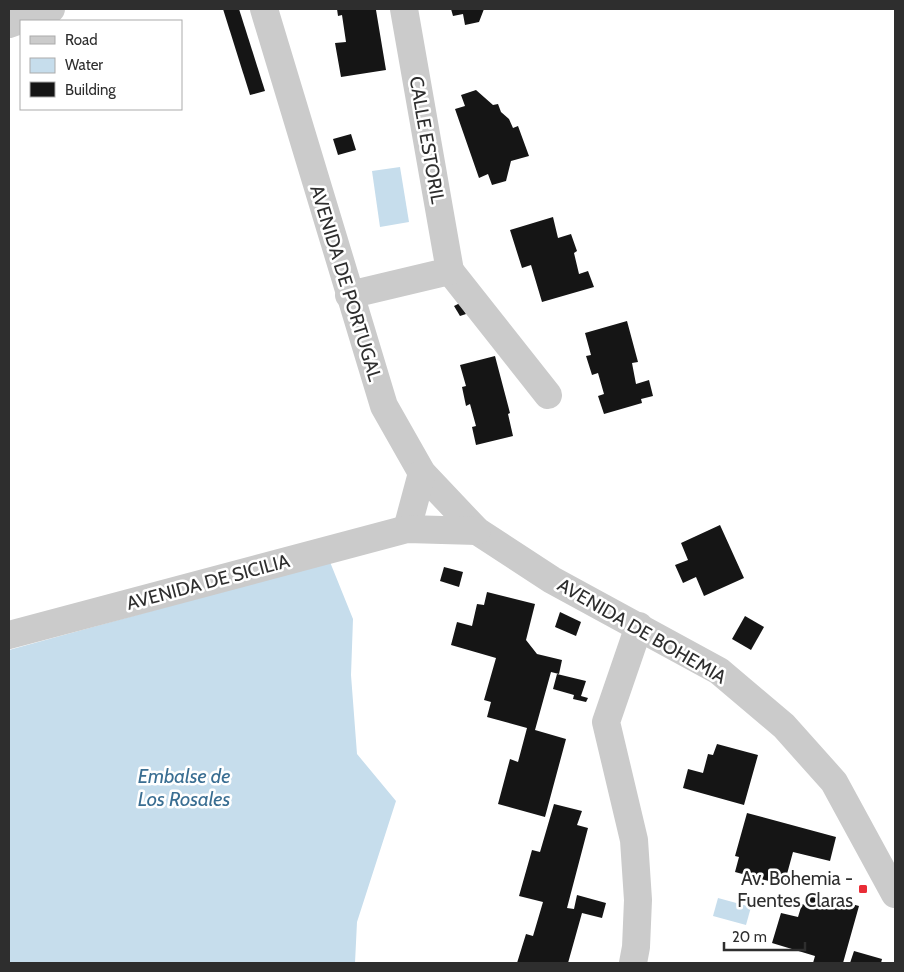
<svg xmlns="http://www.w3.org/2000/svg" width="904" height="972" font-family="Cabin,sans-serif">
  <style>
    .water { fill: #c6ddec }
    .building { fill: #151515 }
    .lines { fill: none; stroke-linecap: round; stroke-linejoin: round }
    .minor { stroke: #cbcbcb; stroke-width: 28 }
    .poi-dot { fill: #e92c36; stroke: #fff; stroke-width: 2 }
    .labels { text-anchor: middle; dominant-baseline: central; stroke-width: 5; stroke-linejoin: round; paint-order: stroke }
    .street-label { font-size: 19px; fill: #2e2e2e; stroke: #fff }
    .poi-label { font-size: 19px; fill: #2e2e2e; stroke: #fff; text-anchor: end }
    .water-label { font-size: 20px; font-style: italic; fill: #3a6e92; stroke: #fff }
  </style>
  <rect width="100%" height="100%" fill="#fff"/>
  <!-- water -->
  <g class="water">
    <polygon points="400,167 409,222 380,227 372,171"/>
    <polygon points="330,562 353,619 351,675 357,754 396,801 357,922 355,963 9,963 9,650"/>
    <polygon points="718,898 751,907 746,925 713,916"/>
  </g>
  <!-- building -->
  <g class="building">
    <polygon points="223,9 239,9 265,91 250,95"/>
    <polygon points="337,9 376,10 386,70 341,77 335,43 346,42 342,15 338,16"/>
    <polygon points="451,9 484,9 479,22 465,25 463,14 453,16"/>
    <polygon points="476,90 493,105 498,104 501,112 509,119 513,128 518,126 529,156 511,161 506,181 492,185 488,174 479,178 455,109 465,106 461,95"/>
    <polygon points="351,134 356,150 338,155 333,139"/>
    <polygon points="553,217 558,238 571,234 577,251 574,253 579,274 588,271 594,287 542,302 531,265 522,268 510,230"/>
    <polygon points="460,303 466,314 460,316 454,306"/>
    <polygon points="627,321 638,362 632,363 636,384 649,380 653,396 641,399 642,403 604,414 598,396 604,394 598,373 592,375 586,356 591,355 585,333"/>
    <polygon points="495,356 510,413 508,414 513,436 476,445 472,427 476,426 470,404 466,406 462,387 466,386 460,365"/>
    <polygon points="720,525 744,578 704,596 696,577 683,583 675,565 688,560 681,543"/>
    <polygon points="444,567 463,572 459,587 440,581"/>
    <polygon points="487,592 535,604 526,640 537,654 562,660 559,674 551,672 535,730 566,739 545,817 498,804 510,759 518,762 527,728 487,717 491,702 484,700 496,658 451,645 457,622 472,626 477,604 484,605"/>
    <polygon points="560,612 581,622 576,636 555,627"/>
    <polygon points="745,616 764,627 751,650 732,639"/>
    <polygon points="557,674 586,681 581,696 588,698 586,702 573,699 574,695 553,689"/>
    <polygon points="717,744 758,755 744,805 683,788 688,769 703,773 708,754 713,755"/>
    <polygon points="554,804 582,811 577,825 588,828 567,908 574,909 577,895 606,903 602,918 582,913 568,963 517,963 526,934 533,936 543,902 519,896 532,850 540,852"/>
    <polygon points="747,813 836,837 830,861 793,852 784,885 735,872 739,857 735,856"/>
    <polygon points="811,893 859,906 843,963 813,963 815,956 772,943 781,913 798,917 802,904 808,906"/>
    <polygon points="854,951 882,959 881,963 850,963"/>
  </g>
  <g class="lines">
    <!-- minor -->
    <g class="minor">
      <polyline points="264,9 384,406 422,473 477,531 552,580 719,671 784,726 834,782 895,894"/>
      <polyline points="9,24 51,9"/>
      <polyline points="450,271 548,395"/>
      <polyline points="349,295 450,271 404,9"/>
      <polyline points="407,529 422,473"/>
      <polyline points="9,635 407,529 477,531"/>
      <polyline points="633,963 636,947 638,900 634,840 606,722 639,626"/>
    </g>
  </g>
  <!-- markers -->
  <rect class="poi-dot" x="858" y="884" width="10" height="10" rx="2.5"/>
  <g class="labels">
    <!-- street labels -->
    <g class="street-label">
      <text transform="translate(427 140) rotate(80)">CALLE ESTORIL</text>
      <text transform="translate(346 283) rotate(73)">AVENIDA DE PORTUGAL</text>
      <text transform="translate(208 582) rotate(-15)">AVENIDA DE SICILIA</text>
      <text transform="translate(642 631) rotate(30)">AVENIDA DE BOHEMIA</text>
    </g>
    <!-- poi labels -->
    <g class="poi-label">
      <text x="853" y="878">Av. Bohemia -<tspan x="853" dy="22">Fuentes Claras</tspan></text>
    </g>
    <!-- water labels -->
    <g class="water-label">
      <text x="184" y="776">Embalse de<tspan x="184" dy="23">Los Rosales</tspan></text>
    </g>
  </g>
  <!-- border -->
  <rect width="904" height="972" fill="none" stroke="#2e2e2e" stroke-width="20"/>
  <!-- legend -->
  <rect x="20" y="20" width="162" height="90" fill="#ffffff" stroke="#ababab"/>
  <rect x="30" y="36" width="25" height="8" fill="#cbcbcb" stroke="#ababab"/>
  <text x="65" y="45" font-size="15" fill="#2e2e2e">Road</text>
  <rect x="30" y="58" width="25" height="15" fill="#c6ddec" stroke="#ababab"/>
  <text x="65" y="70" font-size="15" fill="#2e2e2e">Water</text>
  <rect x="30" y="82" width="25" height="15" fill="#151515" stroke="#ababab"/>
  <text x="65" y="95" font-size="15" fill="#2e2e2e">Building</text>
  <!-- scale -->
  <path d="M724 942v8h81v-8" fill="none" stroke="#2e2e2e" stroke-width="2.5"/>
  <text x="732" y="942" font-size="15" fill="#2e2e2e" stroke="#ffffff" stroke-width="4" paint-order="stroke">20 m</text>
</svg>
